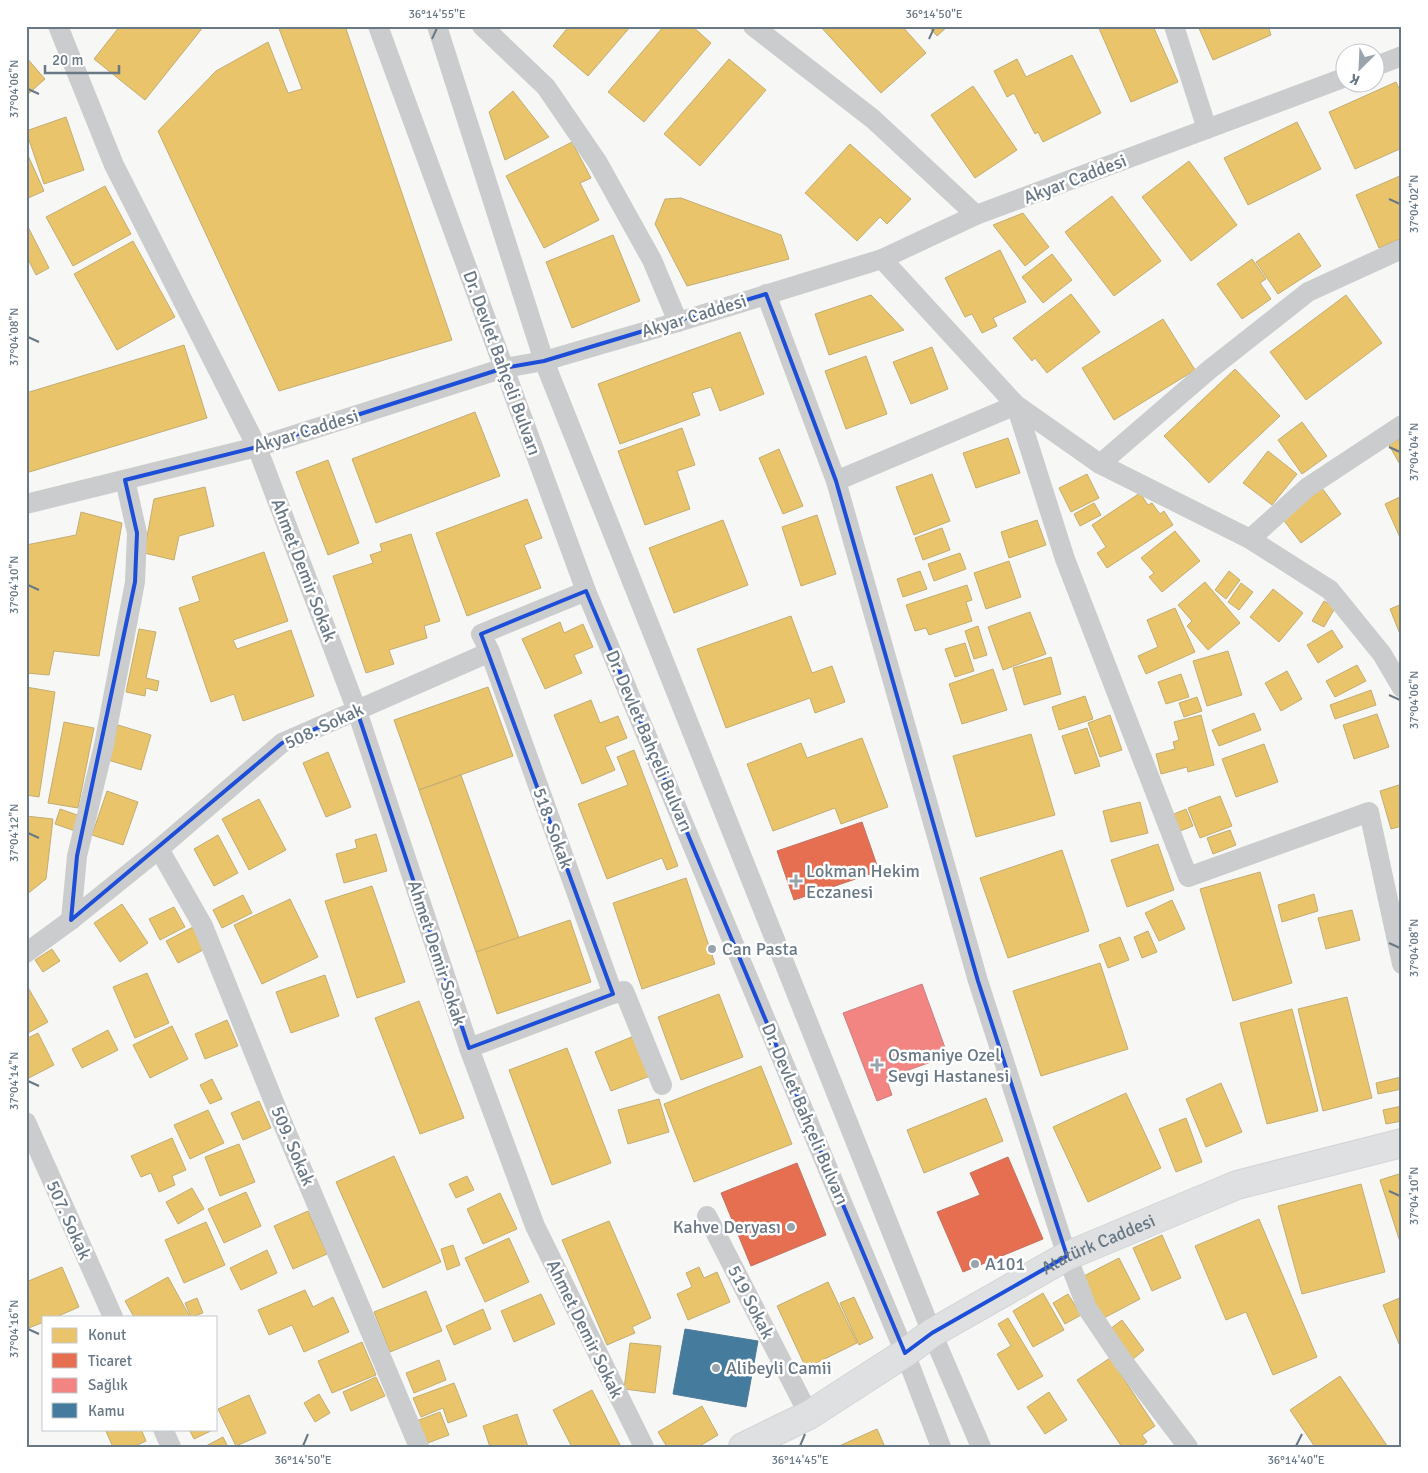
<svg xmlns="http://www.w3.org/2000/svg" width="1428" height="1473" font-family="Signika,sans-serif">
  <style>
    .homes { fill: #e9c46a; stroke: #c2ad72 }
    .shops { fill: #e76f51; stroke: #c17261 }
    .health { fill: #f28482; stroke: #c98083 }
    .public { fill: #457b9d; stroke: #507a96 }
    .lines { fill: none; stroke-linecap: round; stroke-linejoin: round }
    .secondary-casing { stroke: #d3d4d5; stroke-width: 30 }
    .street { stroke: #cbcccd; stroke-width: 20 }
    .secondary { stroke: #dfe0e1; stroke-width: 28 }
    .marked { fill: none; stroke: #1d4ed8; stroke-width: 4; stroke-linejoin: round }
    .ticks { fill: none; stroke: #687885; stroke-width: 2 }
    .poi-dot { fill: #9aa4ad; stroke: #fff; stroke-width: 2 }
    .labels { text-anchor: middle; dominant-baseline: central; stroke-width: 5; stroke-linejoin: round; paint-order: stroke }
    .street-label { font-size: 18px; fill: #687885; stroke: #fff }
    .poi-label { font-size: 18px; fill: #687885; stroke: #fff; text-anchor: start }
    .neatline { fill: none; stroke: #687885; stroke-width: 2 }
    .ticks-label { font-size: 12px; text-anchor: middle; fill: #687885 }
  </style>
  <rect width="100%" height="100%" fill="#f7f7f6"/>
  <!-- homes -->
  <g class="homes">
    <polygon points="120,26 204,26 145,100 94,59"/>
    <polygon points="278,26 345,26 452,340 279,391 158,131 216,71 268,42 288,93 302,89"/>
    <polygon points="569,26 631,26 588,76 553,46"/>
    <polygon points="664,26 692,26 711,43 644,122 608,92"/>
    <polygon points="820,26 902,26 926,53 881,93"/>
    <polygon points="928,26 948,26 937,36"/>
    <polygon points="1098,26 1153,26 1178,82 1131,102"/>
    <polygon points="1198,26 1268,26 1271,35 1213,60"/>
    <polygon points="1072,55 1101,113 1043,142 1038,132 1035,134 1014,93 1007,97 994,71 1017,59 1026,77"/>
    <polygon points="26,57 45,79 26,96"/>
    <polygon points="729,59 766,90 700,166 664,134"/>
    <polygon points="1396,82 1402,95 1402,148 1355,169 1329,112"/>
    <polygon points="973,86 1017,150 975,178 931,115"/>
    <polygon points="513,91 549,137 505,160 489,112"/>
    <polygon points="66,117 84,170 44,184 26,131"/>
    <polygon points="1297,122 1321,169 1248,205 1224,158"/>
    <polygon points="572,142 591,178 580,183 599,220 544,248 506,176"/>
    <polygon points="850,144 911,199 887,224 880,217 857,241 805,193"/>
    <polygon points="26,151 44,191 26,199"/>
    <polygon points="1189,161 1237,225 1191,261 1142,197"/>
    <polygon points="1402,175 1402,238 1379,248 1356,195"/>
    <polygon points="105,186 131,234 73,266 46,217"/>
    <polygon points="1112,196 1161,261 1114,296 1065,232"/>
    <polygon points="681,198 781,235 789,259 687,286 655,224 665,199"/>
    <polygon points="1023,213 1049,247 1025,266 993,225"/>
    <polygon points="26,223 49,268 36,275 26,255"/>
    <polygon points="1299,233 1321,266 1278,294 1256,262"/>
    <polygon points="613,235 640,301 572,328 546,262"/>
    <polygon points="133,241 175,317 117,350 74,274"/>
    <polygon points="1000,250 1026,302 993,318 997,326 982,333 972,314 965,317 945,278"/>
    <polygon points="1052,254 1072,280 1043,303 1022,277"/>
    <polygon points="1252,259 1266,279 1260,283 1271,299 1242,319 1217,284"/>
    <polygon points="1071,294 1100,332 1047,373 1035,358 1032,361 1013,338"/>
    <polygon points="871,295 904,330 829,355 815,314"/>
    <polygon points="1346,295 1382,343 1306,400 1270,352"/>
    <polygon points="1163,319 1195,370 1114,420 1082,368"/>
    <polygon points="740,332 764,394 720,411 711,387 692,393 700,415 620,444 598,384"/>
    <polygon points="184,345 207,418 26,473 26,393"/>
    <polygon points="932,347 948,389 911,404 893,362"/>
    <polygon points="866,356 887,414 846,429 825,371"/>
    <polygon points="1235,369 1280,416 1209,483 1164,436"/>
    <polygon points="475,412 500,476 376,523 352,459"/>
    <polygon points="1302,422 1327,456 1302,474 1278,440"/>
    <polygon points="682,428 695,465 677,471 690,509 645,525 618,451"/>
    <polygon points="1402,437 1402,468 1389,445"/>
    <polygon points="1008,438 1020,473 976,488 963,453"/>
    <polygon points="779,449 803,506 783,514 759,458"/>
    <polygon points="1268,451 1297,474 1272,505 1243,483"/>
    <polygon points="328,460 359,543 328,555 296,472"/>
    <polygon points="932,474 950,521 914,535 896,487"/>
    <polygon points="1087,474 1099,498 1071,512 1059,488"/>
    <polygon points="205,487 214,526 179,536 174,560 144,553 154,499"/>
    <polygon points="1322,488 1341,514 1301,543 1282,518"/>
    <polygon points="1140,493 1148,505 1152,503 1160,514 1164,511 1173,525 1107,568 1097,553 1106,547 1092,525"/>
    <polygon points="1402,496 1402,542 1385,504"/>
    <polygon points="527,499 542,538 524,545 541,588 467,616 436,533"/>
    <polygon points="1094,503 1101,515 1080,526 1074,514"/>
    <polygon points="81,512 122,523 99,656 54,651 49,675 26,673 26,545 76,535"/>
    <polygon points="817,515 836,574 801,586 782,527"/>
    <polygon points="723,520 748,585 674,613 649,548"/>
    <polygon points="1037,520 1046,545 1009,558 1001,532"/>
    <polygon points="942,528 950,550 923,560 915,538"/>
    <polygon points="1175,531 1200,561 1162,592 1149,577 1154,573 1141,558"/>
    <polygon points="411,534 440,621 424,626 427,638 389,650 394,664 366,673 333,576 373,563 370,555 382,551 380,544"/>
    <polygon points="264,552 288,621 233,640 237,649 291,630 314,696 243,721 234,694 211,702 179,608 200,601 192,577"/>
    <polygon points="960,553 966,569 934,581 928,564"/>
    <polygon points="1009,561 1021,597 986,609 974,573"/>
    <polygon points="920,571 927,589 903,597 897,579"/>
    <polygon points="1229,571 1240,580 1226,599 1215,590"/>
    <polygon points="1205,582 1240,623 1208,650 1187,626 1192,621 1178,605"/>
    <polygon points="1241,583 1253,592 1239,610 1228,602"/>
    <polygon points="967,585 972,600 966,602 972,621 929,635 926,628 915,631 906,605"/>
    <polygon points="1273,589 1303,613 1279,642 1250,617"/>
    <polygon points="1324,601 1335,608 1324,627 1312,621"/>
    <polygon points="1402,604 1402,639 1390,609"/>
    <polygon points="1175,608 1195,652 1146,674 1138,656 1158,647 1147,620"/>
    <polygon points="1030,612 1046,654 1003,670 988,627"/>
    <polygon points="791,616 812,673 832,666 845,702 815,713 810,698 726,728 697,649"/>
    <polygon points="560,622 564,633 583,624 593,647 574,655 582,673 545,689 522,639"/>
    <polygon points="978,626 987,655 974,659 965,631"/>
    <polygon points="139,629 156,632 146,678 159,681 157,691 146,688 145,696 126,692"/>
    <polygon points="1332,630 1343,647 1318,663 1307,645"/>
    <polygon points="965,643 974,671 955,677 945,649"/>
    <polygon points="1228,651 1242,695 1207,706 1193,661"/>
    <polygon points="1051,657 1061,694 1024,705 1013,668"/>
    <polygon points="1357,665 1366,681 1335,697 1326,681"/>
    <polygon points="993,669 1007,710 962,724 949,684"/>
    <polygon points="1287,671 1302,699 1281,711 1265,683"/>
    <polygon points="1181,674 1189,697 1166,704 1158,682"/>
    <polygon points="26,687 55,692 39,797 26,795"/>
    <polygon points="488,687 513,756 419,790 394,720"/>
    <polygon points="1371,690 1376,705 1335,719 1330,705"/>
    <polygon points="1085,696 1093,719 1059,730 1052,707"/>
    <polygon points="1197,697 1202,711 1184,717 1179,703"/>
    <polygon points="591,700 600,723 618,716 627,738 605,747 615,770 582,784 554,715"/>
    <polygon points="1254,713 1261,730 1219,746 1212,730"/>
    <polygon points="1377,714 1389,747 1354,759 1343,725"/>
    <polygon points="1110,715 1122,750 1100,757 1088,723"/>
    <polygon points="1201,715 1214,765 1188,772 1187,767 1161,774 1156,754 1175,749 1173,742 1179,740 1174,722"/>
    <polygon points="64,722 94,728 78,808 48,803"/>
    <polygon points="118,725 151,735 141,770 108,760"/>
    <polygon points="1087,728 1100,766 1075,774 1062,736"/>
    <polygon points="1031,734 1055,815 976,837 953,756"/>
    <polygon points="862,738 888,807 841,824 835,808 773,831 747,764 801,743 807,758"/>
    <polygon points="1264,744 1278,782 1236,797 1222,759"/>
    <polygon points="634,750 678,866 667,870 662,858 607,879 578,804 628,785 617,757"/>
    <polygon points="328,752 351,807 326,817 303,763"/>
    <polygon points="461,775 519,938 476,952 419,790"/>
    <polygon points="1402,784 1402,826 1391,829 1380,791"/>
    <polygon points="107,791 138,802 123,845 92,835"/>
    <polygon points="1220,796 1232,826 1200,838 1188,808"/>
    <polygon points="259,799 286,850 249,870 222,819"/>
    <polygon points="1140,802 1148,833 1111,842 1103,811"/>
    <polygon points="60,809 80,816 75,831 55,824"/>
    <polygon points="1186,809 1193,826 1180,831 1174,814"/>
    <polygon points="26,816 53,819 46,879 26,895"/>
    <polygon points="1230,830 1236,845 1213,854 1207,838"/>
    <polygon points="376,834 387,871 344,883 336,854 357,848 355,840"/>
    <polygon points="218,835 238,873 214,886 194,849"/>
    <polygon points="1158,844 1174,890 1127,907 1111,860"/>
    <polygon points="1062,850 1089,931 1008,958 980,878"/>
    <polygon points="1260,872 1292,983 1233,1001 1200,889"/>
    <polygon points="686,878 715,964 642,989 613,903"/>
    <polygon points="372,886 405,982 357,998 325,901"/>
    <polygon points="1314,894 1318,911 1282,922 1278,905"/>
    <polygon points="243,895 252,913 222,928 213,910"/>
    <polygon points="290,899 318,957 262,984 234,925"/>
    <polygon points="1172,900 1185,929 1159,941 1145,913"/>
    <polygon points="122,904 148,943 120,962 94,923"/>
    <polygon points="174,907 185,927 160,940 149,919"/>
    <polygon points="1352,910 1360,940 1326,949 1318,918"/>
    <polygon points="570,920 591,982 497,1014 476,952"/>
    <polygon points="193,927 205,949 178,963 166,941"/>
    <polygon points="1148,931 1157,952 1142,958 1134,937"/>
    <polygon points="1120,937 1129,960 1108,968 1099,945"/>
    <polygon points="52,949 60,961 43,972 35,960"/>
    <polygon points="1100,963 1128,1049 1041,1076 1013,991"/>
    <polygon points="147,973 169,1023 135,1038 113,987"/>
    <polygon points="325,975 339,1016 291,1033 276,992"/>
    <polygon points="26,984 48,1022 26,1034"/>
    <polygon points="719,994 743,1057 681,1080 658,1017"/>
    <polygon points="1347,997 1372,1098 1323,1111 1298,1009"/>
    <polygon points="419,1001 464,1118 420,1134 375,1018"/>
    <polygon points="1292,1009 1318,1111 1267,1124 1240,1023"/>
    <polygon points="227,1020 238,1046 205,1059 195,1034"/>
    <polygon points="172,1026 188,1059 150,1078 133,1045"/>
    <polygon points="108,1030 118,1050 82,1068 72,1049"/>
    <polygon points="38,1033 54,1065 27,1079 26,1039"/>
    <polygon points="634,1036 650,1076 611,1091 595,1052"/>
    <polygon points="567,1048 611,1163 552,1185 509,1070"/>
    <polygon points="761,1066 792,1144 694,1182 664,1104"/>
    <polygon points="1401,1077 1402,1089 1378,1094 1376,1083"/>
    <polygon points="212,1079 222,1099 210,1104 200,1085"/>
    <polygon points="1221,1083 1242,1132 1206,1147 1186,1099"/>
    <polygon points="1126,1093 1161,1168 1088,1202 1053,1127"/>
    <polygon points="986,1098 1003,1141 924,1173 907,1130"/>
    <polygon points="659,1099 669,1132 628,1144 618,1110"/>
    <polygon points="259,1101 271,1128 243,1140 231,1113"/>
    <polygon points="1402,1106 1402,1121 1386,1124 1383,1110"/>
    <polygon points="208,1110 224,1143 190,1159 174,1125"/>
    <polygon points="1186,1118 1202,1162 1176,1172 1159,1129"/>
    <polygon points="172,1138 186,1170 172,1176 175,1185 159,1192 151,1173 141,1177 131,1156"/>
    <polygon points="239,1144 255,1182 220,1196 205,1157"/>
    <polygon points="394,1156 441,1262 383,1288 336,1182"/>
    <polygon points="1402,1173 1402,1248 1380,1180"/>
    <polygon points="467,1176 474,1190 456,1198 449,1184"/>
    <polygon points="1361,1184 1385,1272 1302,1294 1278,1206"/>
    <polygon points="192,1188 204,1209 178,1224 166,1202"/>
    <polygon points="246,1192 261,1226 224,1243 208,1209"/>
    <polygon points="500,1193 517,1229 483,1244 467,1209"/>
    <polygon points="308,1211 327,1254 293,1269 274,1226"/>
    <polygon points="1259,1219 1317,1357 1273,1375 1246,1312 1226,1320 1195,1246"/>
    <polygon points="609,1221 651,1318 632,1327 635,1333 607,1345 562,1240"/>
    <polygon points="206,1222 225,1265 184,1283 165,1240"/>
    <polygon points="1162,1235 1181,1278 1152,1291 1133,1248"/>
    <polygon points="509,1238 529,1282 485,1302 465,1258"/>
    <polygon points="453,1245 460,1265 447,1270 441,1249"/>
    <polygon points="267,1250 277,1273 241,1290 230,1268"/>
    <polygon points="1119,1258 1140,1299 1102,1319 1080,1278"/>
    <polygon points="62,1267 79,1307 56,1317 44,1317 44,1322 26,1329 26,1282"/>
    <polygon points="699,1267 704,1278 717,1272 730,1302 688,1320 677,1294 692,1287 686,1273"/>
    <polygon points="168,1277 190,1317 134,1317 125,1301"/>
    <polygon points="828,1282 857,1343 806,1368 777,1306"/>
    <polygon points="305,1290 313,1307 333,1297 349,1332 304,1352 292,1325 269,1335 258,1310"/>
    <polygon points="426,1291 442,1331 390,1352 374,1312"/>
    <polygon points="1043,1293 1064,1330 1033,1347 1013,1311"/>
    <polygon points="541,1294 555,1324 514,1342 501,1311"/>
    <polygon points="1068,1294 1081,1315 1065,1324 1053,1303"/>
    <polygon points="854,1297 873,1338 859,1345 840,1303"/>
    <polygon points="1402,1297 1402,1351 1383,1305"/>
    <polygon points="197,1298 203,1313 191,1317 185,1303"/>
    <polygon points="483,1309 491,1329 454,1345 446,1326"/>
    <polygon points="1008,1318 1043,1376 1018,1390 997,1354 1011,1346 998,1324"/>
    <polygon points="1122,1320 1144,1350 1133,1359 1110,1329"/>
    <polygon points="362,1342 376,1375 332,1393 318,1361"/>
    <polygon points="630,1343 661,1346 655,1393 624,1389"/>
    <polygon points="1110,1358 1155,1426 1142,1435 1147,1442 1140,1447 1122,1447 1077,1380"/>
    <polygon points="439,1360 446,1380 414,1393 406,1373"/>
    <polygon points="1340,1376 1388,1447 1315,1447 1290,1410"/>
    <polygon points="376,1377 385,1396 351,1411 343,1392"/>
    <polygon points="454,1383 467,1416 448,1423 443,1408 421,1417 413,1398"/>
    <polygon points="592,1390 621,1447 572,1447 553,1410"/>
    <polygon points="1049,1392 1067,1420 1045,1434 1027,1407"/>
    <polygon points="319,1394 330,1413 315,1422 304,1403"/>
    <polygon points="249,1395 266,1433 236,1446 218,1409"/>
    <polygon points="702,1406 718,1435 698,1447 667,1447 658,1432"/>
    <polygon points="440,1412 449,1435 425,1444 416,1421"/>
    <polygon points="517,1414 528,1447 490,1447 483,1426"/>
    <polygon points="105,1429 141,1429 146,1441 133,1447 113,1447"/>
    <polygon points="189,1429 215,1429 194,1439"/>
    <polygon points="877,1429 885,1447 837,1447"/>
    <polygon points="223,1437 228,1447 204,1447"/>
  </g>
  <!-- shops -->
  <g class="shops">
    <polygon points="862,822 879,871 794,900 777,851"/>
    <polygon points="1008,1157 1043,1239 963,1272 937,1212 980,1195 970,1173"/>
    <polygon points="797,1163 826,1235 751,1266 721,1193"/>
  </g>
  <!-- health -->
  <polygon class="health" points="922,984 948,1056 886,1078 892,1095 877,1101 843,1013"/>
  <!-- public -->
  <polygon class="public" points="685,1329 758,1341 746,1407 673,1394"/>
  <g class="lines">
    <defs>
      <g id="secondary">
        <path id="s1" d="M743,1447l66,-32 96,-62 27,-20 135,-77 170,-71 165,-42"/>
      </g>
    </defs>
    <!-- secondary casing -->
    <use href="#secondary" class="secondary-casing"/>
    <!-- street -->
    <g class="street">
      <polyline points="58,26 114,165 257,447 357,711 469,1048 535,1226 644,1447"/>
      <polyline points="378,26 586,591 905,1353 941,1447"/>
      <polyline points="437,26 544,361 932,1333 981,1447"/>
      <polyline points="482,26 546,87 598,163 652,260 678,322"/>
      <polyline points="753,26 873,119 976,215"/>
      <polyline points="1174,26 1207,129"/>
      <polyline points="1376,66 1402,56"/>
      <polyline points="882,259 1016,405 1100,464 1250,539 1330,590 1382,654 1402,688"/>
      <polyline points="766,294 836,481 978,981 1067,1256 1087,1308 1122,1360 1188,1447"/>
      <polyline points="1100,464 1209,370 1308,292 1402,249"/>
      <polyline points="836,481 1016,405 1065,559 1188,877 1369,812 1402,964"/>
      <polyline points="26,504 257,447 504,368 544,361 678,322 882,259 976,215 1346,77"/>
      <polyline points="1250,539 1308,487 1402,425"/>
      <polyline points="490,652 613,994 624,991 662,1085"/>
      <polyline points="159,849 203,926 280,1117 419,1447"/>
      <polyline points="71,920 77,856 104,745 135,582 137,533 125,480"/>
      <polyline points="26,953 71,920 159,849 282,743 490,652 481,634 586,591"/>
      <polyline points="469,1048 613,994"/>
      <polyline points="26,1122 113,1317"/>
      <polyline points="707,1216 809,1415"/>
      <polyline points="163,1429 171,1447"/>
    </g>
    <!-- secondary -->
    <use href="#secondary" class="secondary"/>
  </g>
  <!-- marked area -->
  <path class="marked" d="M766,294l70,187 142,500 89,275 -135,77 -27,20 -319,-762 -105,43 132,360 -144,54 -112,-337 -75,32 -211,177 6,-64 58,-274 2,-49 -12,-53 132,-33 247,-79 40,-7z"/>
  <!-- ticks -->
  <path class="ticks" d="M432,39l5,-11M929,39l5,-11M28,89l11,5M1389,199l11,5M28,337l11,5M1389,447l11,5M28,585l11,5M1389,695l11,5M28,833l11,5M1389,943l11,5M28,1081l11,5M1389,1191l11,5M28,1329l11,5M303,1446l5,-12M800,1446l5,-12M1296,1446l6,-12"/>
  <!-- markers -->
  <g class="poi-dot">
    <path d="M793.5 873.5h5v5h5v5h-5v5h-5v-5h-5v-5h5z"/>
    <circle cx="712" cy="949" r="5"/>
    <path d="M874.5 1057.5h5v5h5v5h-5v5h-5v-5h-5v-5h5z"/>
    <circle cx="791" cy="1227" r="5"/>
    <circle cx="975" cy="1264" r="5"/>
    <circle cx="716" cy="1368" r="5"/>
  </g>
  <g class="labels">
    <!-- street labels -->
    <g class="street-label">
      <text transform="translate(1075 179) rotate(-21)">Akyar Caddesi</text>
      <text transform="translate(694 316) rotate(-17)">Akyar Caddesi</text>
      <text transform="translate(502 363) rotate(70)">Dr. Devlet Bahçeli Bulvarı</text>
      <text transform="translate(306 431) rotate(-17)">Akyar Caddesi</text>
      <text transform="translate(304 570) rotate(69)">Ahmet Demir Sokak</text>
      <text transform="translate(324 726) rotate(-25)">508. Sokak</text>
      <text transform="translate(649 741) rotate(67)">Dr. Devlet Bahçeli Bulvarı</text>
      <text transform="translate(553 828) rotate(70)">518. Sokak</text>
      <text transform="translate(437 953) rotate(72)">Ahmet Demir Sokak</text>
      <text transform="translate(805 1114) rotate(67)">Dr. Devlet Bahçeli Bulvarı</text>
      <text transform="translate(293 1146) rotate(67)">509. Sokak</text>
      <text transform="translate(69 1220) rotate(66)">507. Sokak</text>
      <text stroke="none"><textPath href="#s1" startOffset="410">Atatürk Caddesi</textPath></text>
      <text transform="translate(751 1302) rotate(63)">519 Sokak</text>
      <text transform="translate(585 1329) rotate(64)">Ahmet Demir Sokak</text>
    </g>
    <!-- poi labels -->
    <g class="poi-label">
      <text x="806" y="871">Lokman Hekim<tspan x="806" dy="21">Eczanesi</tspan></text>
      <text x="722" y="949">Can Pasta</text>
      <text x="888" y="1055">Osmaniye Ozel<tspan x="888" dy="21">Sevgi Hastanesi</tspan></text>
      <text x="781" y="1227" text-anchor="end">Kahve Deryası</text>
      <text x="985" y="1264">A101</text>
      <text x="726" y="1368">Alibeyli Camii</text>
    </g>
  </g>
  <!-- border -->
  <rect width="1428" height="1473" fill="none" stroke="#ffffff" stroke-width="55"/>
  <!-- legend -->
  <rect x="42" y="1316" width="175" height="115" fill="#ffffff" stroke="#c3c9ce"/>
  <rect x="52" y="1328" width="25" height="15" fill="#e9c46a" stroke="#c3c9ce"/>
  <text x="88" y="1340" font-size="15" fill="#687885">Konut</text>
  <rect x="52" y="1353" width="25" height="15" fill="#e76f51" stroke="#c3c9ce"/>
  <text x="88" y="1366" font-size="15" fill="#687885">Ticaret</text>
  <rect x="52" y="1378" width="25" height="15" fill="#f28482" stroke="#c3c9ce"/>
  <text x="88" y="1390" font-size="15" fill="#687885">Sağlık</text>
  <rect x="52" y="1403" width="25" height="15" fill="#457b9d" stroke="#c3c9ce"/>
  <text x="88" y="1416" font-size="15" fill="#687885">Kamu</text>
  <!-- north arrow -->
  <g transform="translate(1360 68) rotate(204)"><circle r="24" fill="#ffffff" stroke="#c3c9ce"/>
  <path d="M0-4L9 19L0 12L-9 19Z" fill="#9aa4ad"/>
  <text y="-8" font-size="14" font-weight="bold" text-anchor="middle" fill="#687885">K</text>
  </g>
  <!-- scale -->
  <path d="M45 65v8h74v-8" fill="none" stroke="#687885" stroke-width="2.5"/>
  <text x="52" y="65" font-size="15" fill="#687885" stroke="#ffffff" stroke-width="4" paint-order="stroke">20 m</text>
  <rect x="28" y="28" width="1372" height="1418" class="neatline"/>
  <g class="ticks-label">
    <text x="437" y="18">36°14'55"E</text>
    <text x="934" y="18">36°14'50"E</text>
    <text transform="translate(14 89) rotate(-90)" y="4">37°04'06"N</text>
    <text transform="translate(1414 204) rotate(-90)" y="4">37°04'02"N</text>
    <text transform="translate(14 337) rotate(-90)" y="4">37°04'08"N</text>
    <text transform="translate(1414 452) rotate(-90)" y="4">37°04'04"N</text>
    <text transform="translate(14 585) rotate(-90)" y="4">37°04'10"N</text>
    <text transform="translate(1414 700) rotate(-90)" y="4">37°04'06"N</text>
    <text transform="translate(14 833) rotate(-90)" y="4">37°04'12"N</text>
    <text transform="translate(1414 948) rotate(-90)" y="4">37°04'08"N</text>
    <text transform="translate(14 1081) rotate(-90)" y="4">37°04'14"N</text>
    <text transform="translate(1414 1196) rotate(-90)" y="4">37°04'10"N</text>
    <text transform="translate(14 1329) rotate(-90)" y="4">37°04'16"N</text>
    <text x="303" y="1464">36°14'50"E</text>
    <text x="800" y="1464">36°14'45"E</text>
    <text x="1296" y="1464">36°14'40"E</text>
  </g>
</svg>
